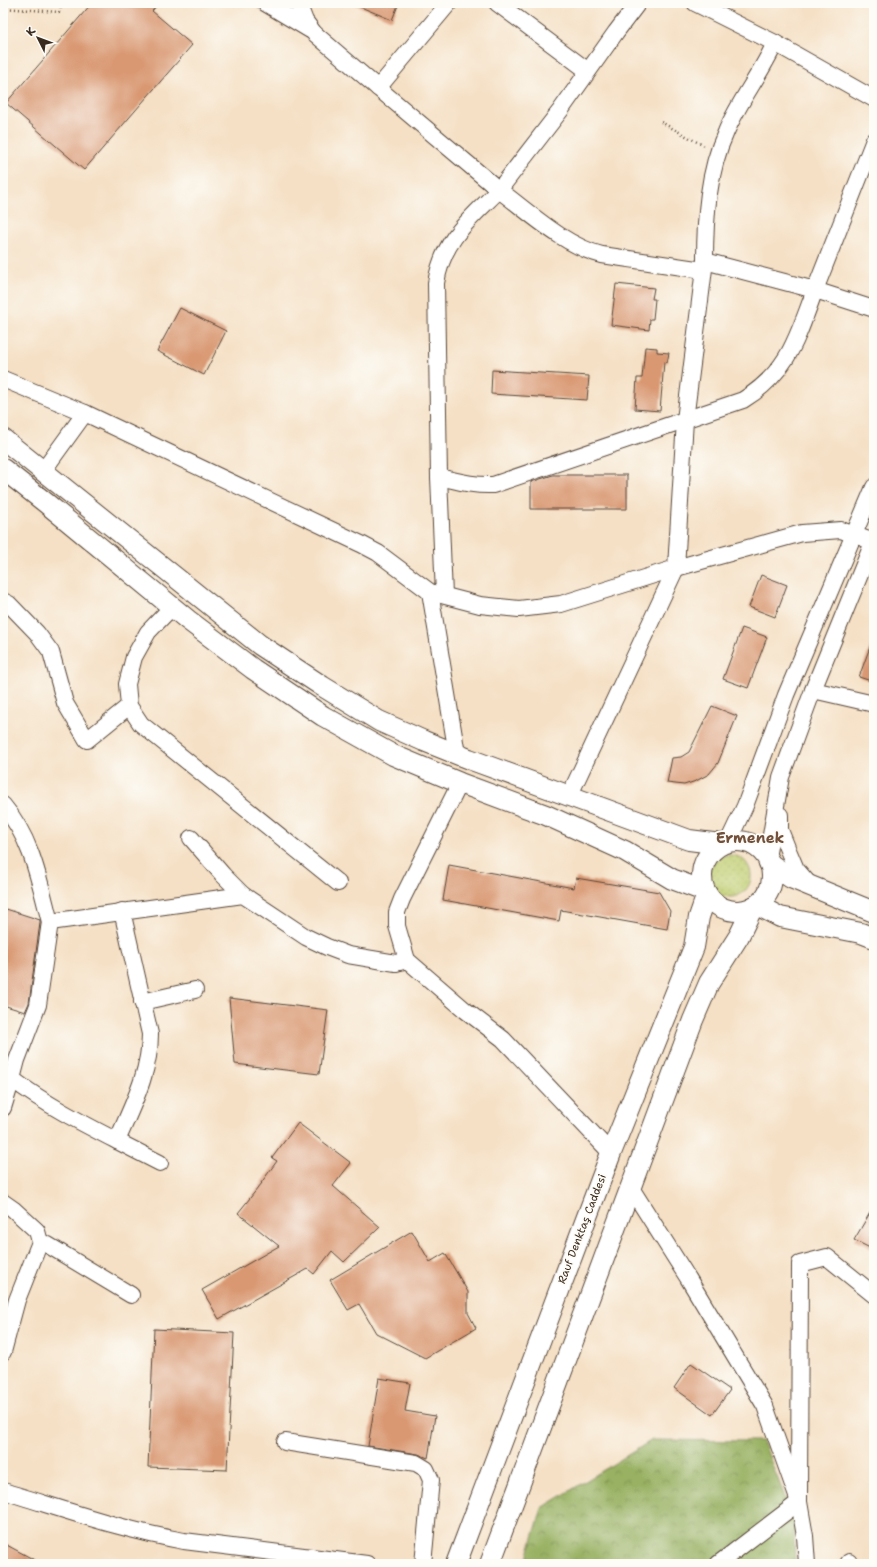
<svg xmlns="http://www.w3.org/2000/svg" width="877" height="1567" font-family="'Shantell Sans',sans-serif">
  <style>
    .grass { fill: url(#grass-dots); stroke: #7e7c47 }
    .forest { fill: url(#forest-crowns); stroke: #6a6e40 }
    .building { fill: #d99872 }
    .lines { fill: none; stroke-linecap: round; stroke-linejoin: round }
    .minor-casing { stroke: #574537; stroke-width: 18 }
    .major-casing { stroke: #574537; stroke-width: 22 }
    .path { stroke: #574537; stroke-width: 2.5; stroke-dasharray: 1 3; stroke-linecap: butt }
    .minor { stroke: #fff; stroke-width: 16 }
    .major { stroke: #fff; stroke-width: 20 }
    .labels { text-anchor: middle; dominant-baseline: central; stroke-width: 3.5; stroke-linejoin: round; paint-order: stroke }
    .street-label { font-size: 11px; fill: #3b2a1e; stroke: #fdfcf7 }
    .district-label { font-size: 15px; font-weight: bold; fill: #72503b; stroke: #fdfcf7 }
  </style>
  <defs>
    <pattern id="grass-dots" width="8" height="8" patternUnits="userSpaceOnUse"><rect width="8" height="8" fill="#c0ce70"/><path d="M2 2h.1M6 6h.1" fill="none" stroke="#a6b161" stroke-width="1.8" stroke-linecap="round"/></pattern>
    <pattern id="forest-crowns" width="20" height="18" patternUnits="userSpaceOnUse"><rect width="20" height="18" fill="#98b162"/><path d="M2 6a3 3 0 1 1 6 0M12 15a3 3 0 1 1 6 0" fill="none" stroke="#7d9050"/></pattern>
  </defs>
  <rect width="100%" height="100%" fill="#fdfcf7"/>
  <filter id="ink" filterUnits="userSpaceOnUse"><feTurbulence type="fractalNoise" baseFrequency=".025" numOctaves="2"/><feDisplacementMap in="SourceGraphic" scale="8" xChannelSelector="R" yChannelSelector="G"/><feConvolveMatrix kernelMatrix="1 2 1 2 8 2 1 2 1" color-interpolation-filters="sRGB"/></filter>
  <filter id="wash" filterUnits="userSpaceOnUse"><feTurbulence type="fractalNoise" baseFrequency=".012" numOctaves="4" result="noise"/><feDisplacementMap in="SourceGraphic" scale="16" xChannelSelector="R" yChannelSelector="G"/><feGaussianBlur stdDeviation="0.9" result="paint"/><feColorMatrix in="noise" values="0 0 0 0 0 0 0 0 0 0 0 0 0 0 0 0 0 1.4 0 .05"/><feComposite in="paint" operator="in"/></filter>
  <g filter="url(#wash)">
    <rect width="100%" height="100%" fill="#f5e0c5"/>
    <!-- grass -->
    <circle class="grass" cx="730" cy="876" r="21"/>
    <!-- forest -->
    <polygon class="forest" points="652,1440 763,1441 794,1520 795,1564 525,1564 542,1508"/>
    <g id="blocks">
      <!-- building -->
      <g class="building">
        <polygon points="92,3 159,3 152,11 192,45 84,170 6,103"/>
        <polygon points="351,3 399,3 392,20"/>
        <polygon points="616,284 654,288 652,299 655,299 653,319 650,319 649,330 611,325"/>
        <polygon points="180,308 226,331 204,375 157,351"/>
        <polygon points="645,347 657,348 657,352 669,353 667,363 664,362 660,411 635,409 637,378 642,378"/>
        <polygon points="492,370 589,376 587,400 491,394"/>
        <polygon points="553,475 627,475 627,509 531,509 531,482"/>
        <polygon points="761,575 787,585 775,617 749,607"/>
        <polygon points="742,628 767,637 748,688 723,679"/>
        <polygon points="873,639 874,639 874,682 859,677"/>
        <polygon points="712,706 737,716 718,763 709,774 696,781 684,785 667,783 672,758 681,757 689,752"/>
        <polygon points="449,865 574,888 576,878 659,892 670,911 667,929 561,910 559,921 443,900"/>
        <polygon points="3,908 40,920 40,923 29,1003 25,1012 3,1005"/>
        <polygon points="229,998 328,1010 319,1074 235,1064"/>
        <polygon points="298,1123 351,1163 333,1186 380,1227 344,1262 332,1251 314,1274 308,1269 219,1319 202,1290 279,1246 238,1213 262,1183 261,1183 277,1161 272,1158"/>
        <polygon points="874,1206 874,1250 854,1240"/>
        <polygon points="412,1231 430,1262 445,1253 468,1292 468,1313 476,1328 425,1358 376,1333 359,1304 348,1310 330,1280"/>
        <polygon points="154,1329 234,1333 227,1470 148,1467"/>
        <polygon points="691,1363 730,1390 712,1415 674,1388"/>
        <polygon points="379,1378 410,1383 405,1411 435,1416 428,1458 418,1454 368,1446"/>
        <polygon points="3,1543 42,1564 3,1564"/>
      </g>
    </g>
  </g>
  <g filter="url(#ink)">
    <use href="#blocks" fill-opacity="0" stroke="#574537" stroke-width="1"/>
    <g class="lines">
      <defs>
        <g id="minor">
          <polyline points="265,3 310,30"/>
          <path d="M298,3l7,18 9,12 64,55 121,102c-30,30 -56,49 -63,93l3,194 5,118"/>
          <polyline points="497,3 588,71"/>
          <path d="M638,3l-22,29 -56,79 -61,79c31,23 66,56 103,65l101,15"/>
          <polyline points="775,43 874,99"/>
          <polyline points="378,88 449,3"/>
          <polyline points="874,140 815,290 874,309"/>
          <polyline points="3,379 85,413"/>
          <polyline points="43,471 85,413 361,544 378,553 430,592 480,605 519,609 561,604 676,568 802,533 841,530 874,542"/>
          <path d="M439,477c18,4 35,9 54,8l250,-85c46,-28 54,-63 72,-110l-110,-29c0,-43 3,-90 21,-129 13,-31 35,-58 49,-89l-80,-40"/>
          <polyline points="430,592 457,754"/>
          <polyline points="3,601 9,604 37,633 51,652 65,703 87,740 129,706"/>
          <polyline points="172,607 148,632 134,657 127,684 129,706 141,724 338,883"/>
          <polyline points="813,690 874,704"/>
          <polyline points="460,783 402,899 397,912 397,926 407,960 465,1010 503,1039 611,1153"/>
          <polyline points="573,788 676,568 685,420 705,261"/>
          <path d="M3,805c29,34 36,75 47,117"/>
          <polyline points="780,815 780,830 788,850 796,869 810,885"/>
          <polyline points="191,838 223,875 243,895"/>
          <polyline points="728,842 745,806 786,695 874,487"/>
          <polyline points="767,858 781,777 813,690 874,540"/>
          <polyline points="142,1002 195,990"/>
          <polyline points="3,1073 12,1079 17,1060 38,1005 50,922 243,895 306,937 327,947 348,955 396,963 407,960"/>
          <path d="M3,1108l9,-29c33,25 68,43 105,62 15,-35 33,-68 33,-107l-28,-123"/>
          <polyline points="117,1141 160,1163"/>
          <polyline points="631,1188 688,1278 765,1406 799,1502 805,1536 807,1564"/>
          <polyline points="3,1202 13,1209 37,1231 40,1242 17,1300 3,1352"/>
          <polyline points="40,1242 48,1245 131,1295"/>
          <polyline points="285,1442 416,1463 426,1469 431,1480 423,1564"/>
          <path d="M3,1491c60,18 119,39 181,50l183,23"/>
          <polyline points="718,1564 799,1502 800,1264 827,1257 874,1295"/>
          <polyline points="848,1564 849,1562"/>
        </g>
        <g id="major">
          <polyline points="3,439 260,645 322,686 379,721 424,741 469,759 689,840 721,844"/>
          <polyline points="3,469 46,503 188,620 253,669 323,716 393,755 460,783 546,815 625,851 672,879 704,891"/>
          <circle cx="737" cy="876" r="35"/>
          <polyline points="769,863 791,878 874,912"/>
          <polyline points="757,905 780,917 861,933 874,938"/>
          <polyline points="456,1564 611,1153 694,947 699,917 707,894"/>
          <polyline points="490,1564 693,1020 709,983 739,936 753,907"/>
        </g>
      </defs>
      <!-- minor casing -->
      <use href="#minor" class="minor-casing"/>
      <!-- major casing -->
      <use href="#major" class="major-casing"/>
      <!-- path -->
      <g class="path">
        <polyline points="3,8 59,12 63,3"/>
        <polyline points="661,122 706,147"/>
      </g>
      <!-- minor -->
      <use href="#minor" class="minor"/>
      <!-- major -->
      <use href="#major" class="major"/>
    </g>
  </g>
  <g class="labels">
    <!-- street labels -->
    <g class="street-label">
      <text transform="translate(582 1229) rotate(-69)">Rauf Denktaş Caddesi</text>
    </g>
    <!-- district labels -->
    <g class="district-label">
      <text x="750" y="838">Ermenek</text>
    </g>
  </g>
  <!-- margin -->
  <rect width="877" height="1567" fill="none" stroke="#fdfcf7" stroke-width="16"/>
  <!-- north arrow -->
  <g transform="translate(38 38) rotate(312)" stroke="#fdfcf7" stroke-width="3" paint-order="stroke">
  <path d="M0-3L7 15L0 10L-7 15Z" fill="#3b2a1e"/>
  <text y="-6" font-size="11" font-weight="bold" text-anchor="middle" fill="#3b2a1e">K</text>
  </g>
</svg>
